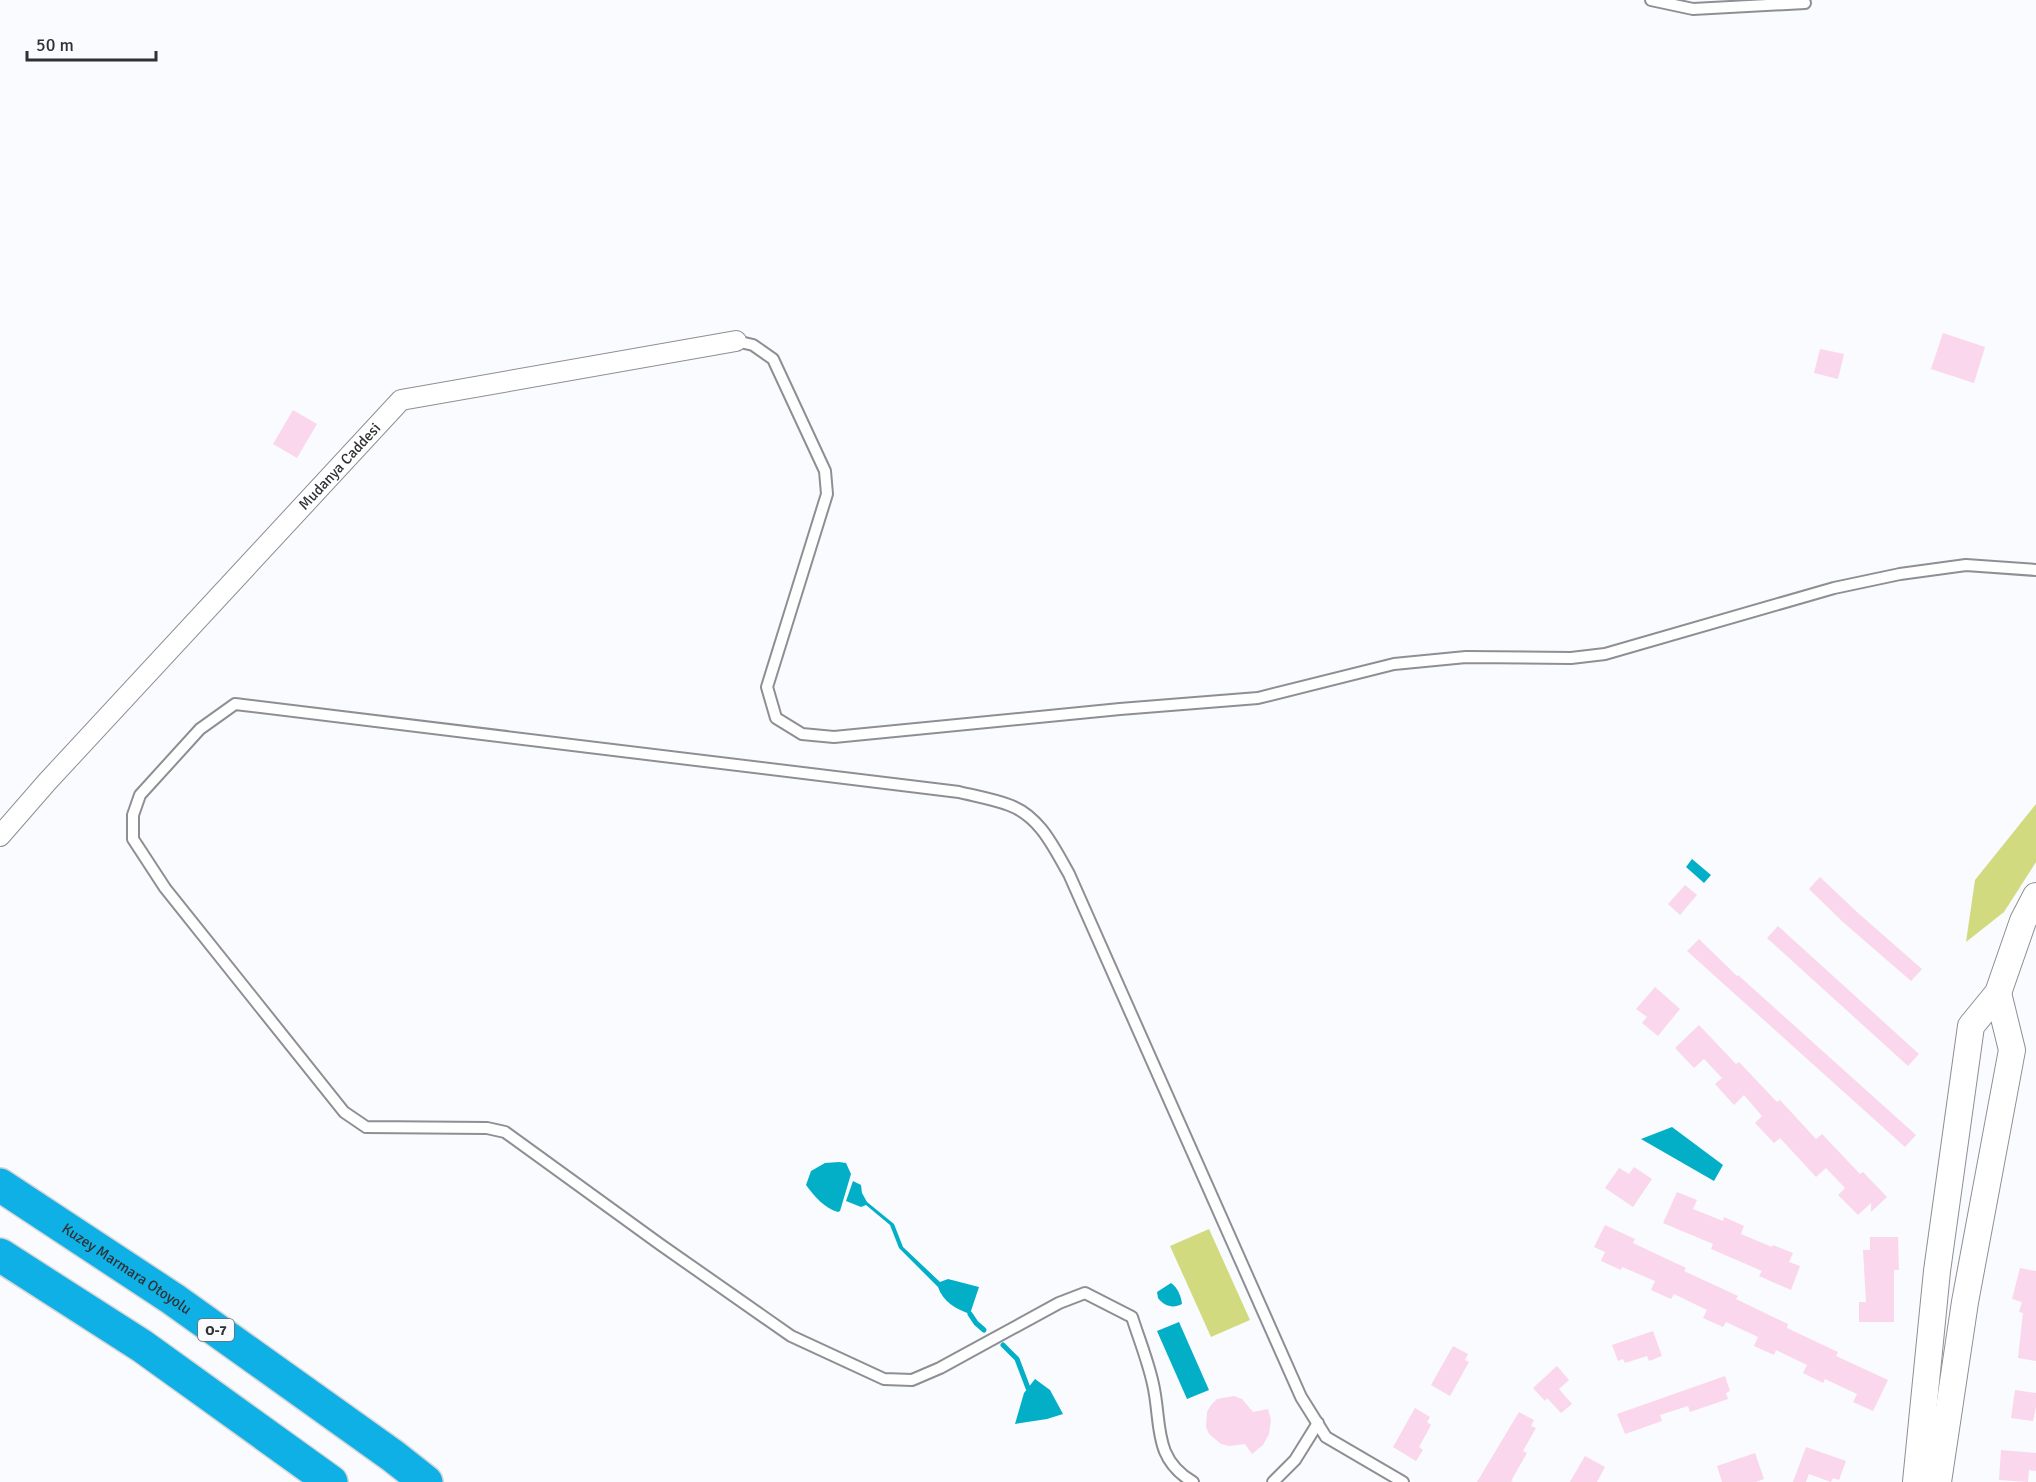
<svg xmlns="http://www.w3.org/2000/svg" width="2036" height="1482" font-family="Signika,sans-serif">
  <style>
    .green { fill: #d2da7f }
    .water { fill: #03afc6 }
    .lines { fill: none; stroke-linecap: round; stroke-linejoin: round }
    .stream { stroke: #03afc6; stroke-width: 5 }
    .building { fill: #fad7ec }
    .service-casing { stroke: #8d8f94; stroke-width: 14 }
    .minor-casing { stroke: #8d8f94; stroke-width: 22 }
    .tertiary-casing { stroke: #8d8f94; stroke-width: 28 }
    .motorway-casing { stroke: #d6d6d6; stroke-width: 36 }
    .service { stroke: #fff; stroke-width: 10 }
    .minor { stroke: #fff; stroke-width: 20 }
    .tertiary { stroke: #fff; stroke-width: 26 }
    .motorway { stroke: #0fb0e6; stroke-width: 33 }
    .labels { text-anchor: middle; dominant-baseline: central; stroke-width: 6; stroke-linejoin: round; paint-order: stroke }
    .shield { fill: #f9fbfe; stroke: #6c6e70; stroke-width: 1.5 }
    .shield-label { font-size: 14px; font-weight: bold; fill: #303133 }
    .street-label { font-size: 15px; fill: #303133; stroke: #f9fbfe }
  </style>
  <rect width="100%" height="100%" fill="#f9fbfe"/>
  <!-- green -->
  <g class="green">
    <polygon points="2036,804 2036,862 2004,912 1966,942 1975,880"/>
    <polygon points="1209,1229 1250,1320 1211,1337 1170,1246"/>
  </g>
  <!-- water -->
  <g class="water">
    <polygon points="1692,859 1711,875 1704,883 1686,867"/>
    <polygon points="1672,1127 1723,1165 1714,1181 1641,1139"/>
    <path d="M839,1162l7,1 5,11 -11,37 -2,1c-14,-4 -23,-15 -32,-27l5,-14 14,-8z"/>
    <path d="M853,1181l8,4 1,8 5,9 27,22 9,23 37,35 8,-3 31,8 -9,27c-14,-5 -27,-12 -32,-27l-39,-39 -9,-23 -24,-20 -5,2 -15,-6z"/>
    <path d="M1171,1283c7,5 10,13 11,21 -9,5 -18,2 -24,-6l-1,-6z"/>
    <polygon points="1179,1322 1209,1390 1187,1399 1157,1331"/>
    <polygon points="1035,1379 1050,1390 1063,1414 1047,1419 1015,1424 1024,1393"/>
  </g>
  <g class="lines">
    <!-- stream -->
    <g class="stream">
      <polyline points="970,1314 976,1323 984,1330"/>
      <polyline points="1003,1345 1017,1359 1028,1388"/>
    </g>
  </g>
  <!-- building -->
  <g class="building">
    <polygon points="1943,333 1985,347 1974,383 1931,369"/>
    <polygon points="1820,349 1844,354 1838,379 1814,373"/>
    <polygon points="293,410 317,424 297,458 273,444"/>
    <polygon points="1820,877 1858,913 1922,969 1911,981 1843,922 1809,889"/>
    <polygon points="1685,885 1697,895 1680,915 1668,904"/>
    <polygon points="1778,926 1919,1054 1908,1066 1767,938"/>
    <polygon points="1699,939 1737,976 1738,975 1916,1135 1905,1147 1687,951"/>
    <polygon points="1655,987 1680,1009 1658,1036 1642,1023 1647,1017 1636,1009"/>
    <polygon points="1699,1025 1736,1064 1739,1062 1777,1102 1780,1100 1816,1139 1822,1134 1860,1174 1863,1172 1887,1197 1871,1212 1871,1203 1858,1215 1838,1195 1845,1188 1826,1168 1816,1177 1780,1138 1774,1143 1755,1123 1762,1116 1744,1095 1734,1105 1715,1084 1722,1078 1704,1059 1694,1068 1675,1048"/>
    <polygon points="1634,1167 1652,1179 1633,1207 1605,1188 1619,1168 1629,1174"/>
    <polygon points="1677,1192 1697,1200 1693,1209 1723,1221 1724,1217 1744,1226 1741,1234 1772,1247 1773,1245 1793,1253 1789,1262 1800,1266 1791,1290 1759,1276 1762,1271 1711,1249 1713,1244 1663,1223"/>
    <polygon points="1605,1225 1635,1239 1633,1243 1686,1268 1684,1271 1738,1296 1736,1299 1788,1324 1787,1328 1838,1352 1836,1356 1888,1380 1873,1411 1853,1402 1857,1394 1825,1379 1823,1383 1803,1373 1807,1365 1776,1350 1774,1355 1754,1346 1758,1337 1726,1322 1723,1327 1703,1318 1707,1310 1674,1294 1671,1299 1651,1290 1655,1281 1622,1267 1621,1270 1601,1261 1605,1252 1594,1247"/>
    <polygon points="1870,1237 1898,1237 1899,1270 1894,1270 1894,1322 1859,1322 1859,1302 1866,1302 1863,1250 1870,1250"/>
    <polygon points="2020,1268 2036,1271 2036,1361 2018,1358 2023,1313 2019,1312 2022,1302 2012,1299"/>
    <polygon points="1653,1331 1662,1356 1649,1361 1647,1356 1625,1363 1623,1359 1618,1361 1612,1345"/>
    <polygon points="1453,1346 1468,1354 1465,1360 1469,1362 1450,1396 1431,1385"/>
    <polygon points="1557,1366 1569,1380 1559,1389 1572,1404 1561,1413 1547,1398 1545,1401 1533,1388"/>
    <polygon points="1725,1376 1730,1391 1726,1393 1728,1399 1690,1412 1688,1406 1660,1415 1662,1421 1625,1434 1617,1414"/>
    <polygon points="2015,1390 2036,1393 2036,1407 2033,1421 2011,1418"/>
    <polygon points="1234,1396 1242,1399 1253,1412 1268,1409 1271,1420 1269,1434 1263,1445 1252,1454 1245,1444 1229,1446 1221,1444 1209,1434 1206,1427 1207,1412 1211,1405 1217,1399"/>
    <polygon points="1415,1408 1430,1417 1427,1422 1431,1425 1419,1447 1423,1450 1416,1461 1393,1447"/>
    <polygon points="1519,1412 1534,1420 1531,1426 1536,1428 1523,1451 1527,1453 1511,1481 1513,1482 1477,1482"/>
    <polygon points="1806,1447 1846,1461 1839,1480 1833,1478 1831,1482 1809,1474 1806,1482 1793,1482"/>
    <polygon points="2001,1450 2036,1453 2036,1471 2029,1470 2028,1482 1999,1480"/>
    <polygon points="1755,1453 1764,1479 1756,1482 1722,1482 1717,1466"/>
    <polygon points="1585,1456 1605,1467 1597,1482 1570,1482"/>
  </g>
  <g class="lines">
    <defs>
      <g id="service">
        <polyline points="1651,0 1693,9 1805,3"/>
        <polyline points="736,341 753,345 773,359 825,471 827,494 767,687 776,718 802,734 834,737 1120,709 1258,698 1394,664 1466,657 1571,658 1605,654 1834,588 1900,574 1966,565 2036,570"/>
        <path d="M1193,1482c-41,-24 -31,-59 -40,-98 -5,-23 -14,-45 -21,-67l-47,-24 -26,10 -119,65 -28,12 -28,-1 -93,-43 -130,-91 -156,-113 -18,-4 -121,-1 -22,-15 -179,-224 -32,-49v-24l7,-20 60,-66 35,-25 724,88c16,4 34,7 50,13 31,11 45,43 60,69l232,523 25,40 77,45"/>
        <polyline points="1273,1482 1295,1460 1318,1423"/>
      </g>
      <g id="minor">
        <path id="s1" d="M0,836l47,-54 354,-382 335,-59"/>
      </g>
      <g id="tertiary">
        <polyline points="1916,1482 1937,1271 1971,1026 1998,993 2023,921 2036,896"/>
        <polyline points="1938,1482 1965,1302 2012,1050 1998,993"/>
      </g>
      <g id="motorway">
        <path id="s2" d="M0,1185l173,114 220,157 33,26"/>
        <polyline points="0,1255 142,1346 331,1482"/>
      </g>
    </defs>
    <!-- service casing -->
    <use href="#service" class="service-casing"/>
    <!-- minor casing -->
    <use href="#minor" class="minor-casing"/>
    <!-- tertiary casing -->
    <use href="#tertiary" class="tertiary-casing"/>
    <!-- motorway casing -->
    <use href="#motorway" class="motorway-casing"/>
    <!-- service -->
    <use href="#service" class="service"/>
    <!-- minor -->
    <use href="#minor" class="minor"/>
    <!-- tertiary -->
    <use href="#tertiary" class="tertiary"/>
    <!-- motorway -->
    <use href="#motorway" class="motorway"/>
  </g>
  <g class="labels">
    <!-- shield labels -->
    <rect class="shield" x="198" y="1319" width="36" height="22" rx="4.5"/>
    <g class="shield-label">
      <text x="216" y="1330">O-7</text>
    </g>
    <!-- street labels -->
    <g class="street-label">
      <text stroke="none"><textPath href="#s1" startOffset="502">Mudanya Caddesi</textPath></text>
      <text stroke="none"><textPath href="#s2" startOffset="152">Kuzey Marmara Otoyolu</textPath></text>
    </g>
  </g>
  <!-- scale -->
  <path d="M27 51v9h129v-9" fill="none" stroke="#303133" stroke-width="3"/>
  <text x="36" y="51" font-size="18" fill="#303133" stroke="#f9fbfe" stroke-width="4.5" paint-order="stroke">50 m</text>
</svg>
